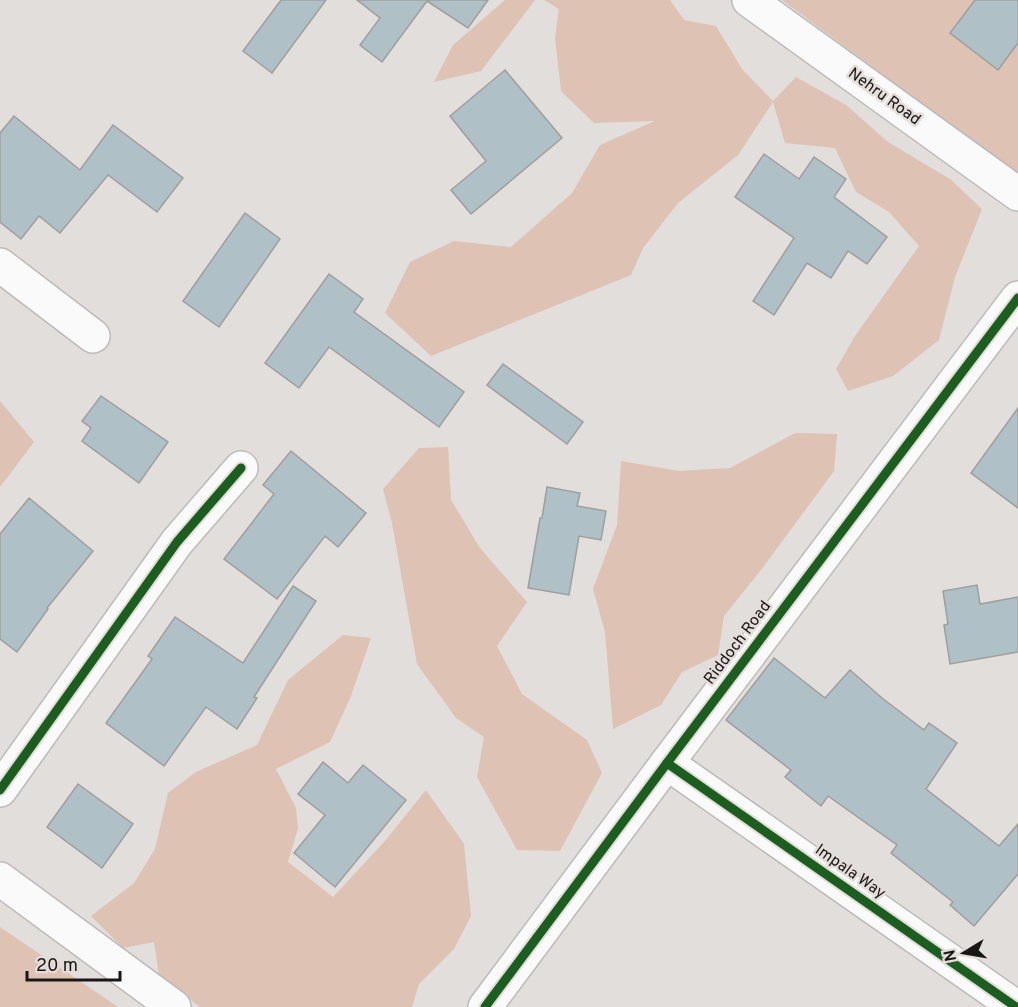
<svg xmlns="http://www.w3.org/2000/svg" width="1018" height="1007" font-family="Overpass,sans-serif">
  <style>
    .green { fill: #dec2b4 }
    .building { fill: #afc1c6; stroke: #9f9e9d; stroke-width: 1.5 }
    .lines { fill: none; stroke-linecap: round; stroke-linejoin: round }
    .minor-casing { stroke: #bdbab9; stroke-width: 36 }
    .minor { stroke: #fbfafa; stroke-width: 33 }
    .cycleway-casing { stroke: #e4ddda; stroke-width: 13 }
    .cycleway { stroke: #1b5e20; stroke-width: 9 }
    .labels { text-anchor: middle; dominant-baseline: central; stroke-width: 5; stroke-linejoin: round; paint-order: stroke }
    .street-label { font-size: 16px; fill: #191716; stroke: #e4ddda }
  </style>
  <rect width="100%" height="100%" fill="#e2dedc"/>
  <!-- green -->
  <g class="green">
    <polygon points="505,0 535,0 481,71 434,82 453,45"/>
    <polygon points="544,0 670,0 684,20 716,26 742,69 773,101 796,77 846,105 888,142 950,179 982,209 955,277 939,340 893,376 848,391 836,369 855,336 919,246 889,212 856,192 835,148 785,143 773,102 738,155 678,203 643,248 631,275 431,356 385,313 410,262 454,241 511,247 572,193 600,145 655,121 594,123 561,91 555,38 559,9"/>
    <polygon points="782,0 1018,0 1018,175"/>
    <polygon points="0,401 34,442 0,487"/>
    <polygon points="795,433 837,434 834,471 764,566 724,616 718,655 682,672 661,705 613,729 605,632 593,589 617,525 621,461 679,471 730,468"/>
    <polygon points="448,447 451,500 480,548 527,602 497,646 522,694 587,740 602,773 560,851 517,850 477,777 484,737 456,718 417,664 392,523 383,489 419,448"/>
    <polygon points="343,635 371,638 351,696 330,742 276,769 296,808 298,828 288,862 333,897 384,842 426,790 464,844 471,916 454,949 419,984 412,1007 200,1007 159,975 154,942 123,948 91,916 134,883 155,849 168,793 196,772 257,745 288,680"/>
    <polygon points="0,927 118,1007 0,1007"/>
  </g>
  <!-- building -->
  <g class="building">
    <polygon points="281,0 326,0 272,73 243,51"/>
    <polygon points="357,0 488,0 468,28 427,1 382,62 360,45 380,18"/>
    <polygon points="975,0 1018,0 1018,43 998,70 950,33"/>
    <polygon points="505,70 562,138 471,214 451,190 486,161 450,116"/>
    <polygon points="14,116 80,170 113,125 183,178 157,212 108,175 60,233 39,216 21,239 0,222 0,133"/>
    <polygon points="764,154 799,179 814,157 846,179 834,197 887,237 867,264 848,251 831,278 807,263 774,315 753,301 794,238 735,197"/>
    <polygon points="245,213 280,239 219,327 183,301"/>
    <polygon points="329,274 363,299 354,312 464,392 439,427 329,347 299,388 265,363"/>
    <polygon points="503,364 583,422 567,444 487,385"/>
    <polygon points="101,396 168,442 139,483 82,441 91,428 82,421"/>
    <polygon points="1018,408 1018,508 971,473"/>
    <polygon points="291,451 366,513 338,547 325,536 277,599 224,559 274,494 263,485"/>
    <polygon points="547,487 580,493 577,506 606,511 601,540 579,536 569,595 528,588 540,518 542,518"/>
    <polygon points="29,498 93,551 47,608 48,609 17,652 0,639 0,534"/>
    <polygon points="977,585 980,604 1018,597 1018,652 950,664 944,625 948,624 943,591"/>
    <polygon points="293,586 316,601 254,697 257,698 237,729 206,707 164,766 106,723 152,659 148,656 175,617 243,663"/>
    <polygon points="774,658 825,698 850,670 882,698 924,730 929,723 957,743 926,789 999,846 1018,824 1018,874 974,926 950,905 953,902 891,853 897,845 828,796 821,806 785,777 791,770 726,720"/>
    <polygon points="323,762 348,783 363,765 406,800 335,887 294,853 325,815 298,794"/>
    <polygon points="78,784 133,824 102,868 47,827"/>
  </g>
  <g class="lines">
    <defs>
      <g id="minor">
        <polyline points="749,0 1018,194"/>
        <polyline points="0,265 93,336"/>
        <polyline points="667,763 1016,1007"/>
        <polyline points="0,790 177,542 241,468"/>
        <polyline points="0,879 174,1007"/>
        <polyline points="485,1007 667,763 1018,298"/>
      </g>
    </defs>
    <!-- minor casing -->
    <use href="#minor" class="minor-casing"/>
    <!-- minor -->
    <use href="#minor" class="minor"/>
    <defs>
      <g id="cycleway">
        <polyline points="667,763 1016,1007"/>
        <polyline points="0,790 177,542 241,468"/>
        <polyline points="485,1007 667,763 1018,298"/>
      </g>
    </defs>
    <!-- cycleway casing -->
    <use href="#cycleway" class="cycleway-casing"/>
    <!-- cycleway -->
    <use href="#cycleway" class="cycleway"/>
  </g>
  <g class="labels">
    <!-- street labels -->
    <g class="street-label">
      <text transform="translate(884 97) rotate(36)">Nehru Road</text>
      <text transform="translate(738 643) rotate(-53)">Riddoch Road</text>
      <text transform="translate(850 872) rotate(35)">Impala Way</text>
    </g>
  </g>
  <!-- north arrow -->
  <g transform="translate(964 953) rotate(259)" stroke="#e4ddda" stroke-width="4.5" paint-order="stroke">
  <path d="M0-4.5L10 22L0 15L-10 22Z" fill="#191716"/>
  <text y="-9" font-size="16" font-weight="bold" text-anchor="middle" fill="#191716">N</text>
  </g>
  <!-- scale -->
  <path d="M27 971v9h93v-9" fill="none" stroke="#191716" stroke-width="3"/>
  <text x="36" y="971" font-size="18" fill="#191716" stroke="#e4ddda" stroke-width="4.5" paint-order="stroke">20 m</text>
</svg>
